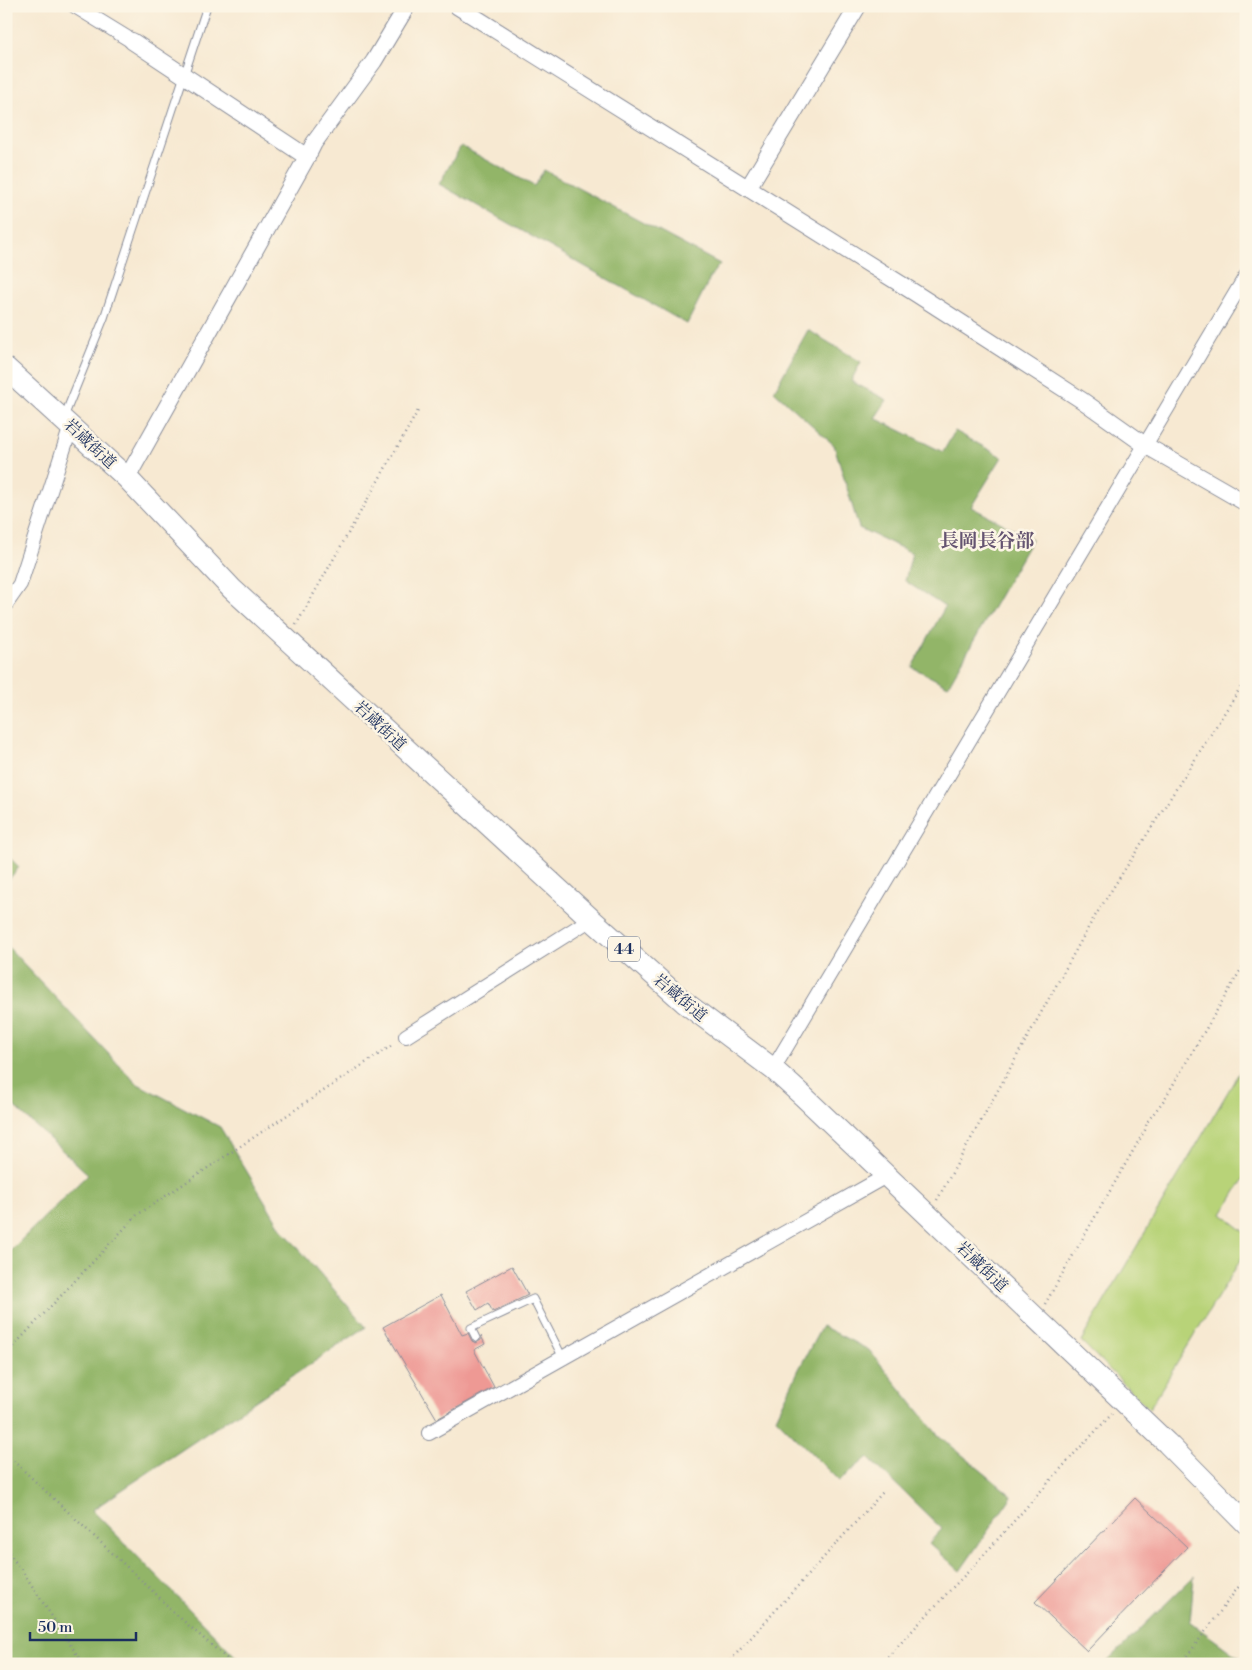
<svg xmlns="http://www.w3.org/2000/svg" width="1252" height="1670" font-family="'Libre Bodoni','Noto Serif JP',serif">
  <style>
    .green { fill: #b8d378; stroke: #6a816b }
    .forest { fill: #92b568; stroke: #567263 }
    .building { fill: #ee9994 }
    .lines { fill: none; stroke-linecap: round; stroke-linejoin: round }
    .service-casing { stroke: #898c98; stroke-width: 9 }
    .minor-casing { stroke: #898c98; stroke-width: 16 }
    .tertiary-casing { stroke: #898c98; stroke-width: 18 }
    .primary-casing { stroke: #898c98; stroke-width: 23 }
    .path { stroke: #898c98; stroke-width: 2.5; stroke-dasharray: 1 4; stroke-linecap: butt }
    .service { stroke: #fff; stroke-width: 7 }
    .minor { stroke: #fff; stroke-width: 14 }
    .tertiary { stroke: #fff; stroke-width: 16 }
    .primary { stroke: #fff; stroke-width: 21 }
    .labels { text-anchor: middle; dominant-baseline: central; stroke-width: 5; stroke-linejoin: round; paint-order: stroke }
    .shield { fill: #fcf5e5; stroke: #5e6a86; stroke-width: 1 }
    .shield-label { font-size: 15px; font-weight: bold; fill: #1b2f5e }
    .street-label { font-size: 16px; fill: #1b2f5e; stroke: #fcf5e5 }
    .quarter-label { font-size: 19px; font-weight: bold; fill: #655471; stroke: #fcf5e5 }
  </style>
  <rect width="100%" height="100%" fill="#fcf5e5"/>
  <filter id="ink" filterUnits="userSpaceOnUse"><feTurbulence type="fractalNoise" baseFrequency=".02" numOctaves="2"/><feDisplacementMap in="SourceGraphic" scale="10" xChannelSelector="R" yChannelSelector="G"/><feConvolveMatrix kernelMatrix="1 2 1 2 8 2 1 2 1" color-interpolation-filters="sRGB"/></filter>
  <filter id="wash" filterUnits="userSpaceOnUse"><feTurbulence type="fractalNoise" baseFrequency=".0096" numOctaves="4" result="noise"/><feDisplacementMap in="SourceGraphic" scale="20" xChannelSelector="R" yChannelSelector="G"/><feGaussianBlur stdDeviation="1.12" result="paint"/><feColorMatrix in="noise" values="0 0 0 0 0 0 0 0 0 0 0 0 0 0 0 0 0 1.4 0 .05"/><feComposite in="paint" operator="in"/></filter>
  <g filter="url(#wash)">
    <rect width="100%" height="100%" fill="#f7e9d2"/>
    <!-- green -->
    <polygon class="green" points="1246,1061 1246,1175 1222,1214 1246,1233 1246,1251 1149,1409 1081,1341"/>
    <!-- forest -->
    <g class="forest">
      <polygon points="461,146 534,186 544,170 720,264 712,274 687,324 439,184"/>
      <polygon points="808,330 861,362 851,381 887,400 875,418 943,452 955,431 1002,457 971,507 1032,539 948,686 912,667 945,607 905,581 912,553 859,528 834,445 774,391"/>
      <polygon points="6,854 19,867 6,883"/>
      <polygon points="6,945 136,1083 220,1127 281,1228 366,1327 92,1510 243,1664 6,1664 6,1255 88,1174 6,1099"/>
      <polygon points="822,1326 869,1350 938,1435 1012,1496 960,1571 929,1543 942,1529 868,1457 839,1481 776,1418 799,1369"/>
      <polygon points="1194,1576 1190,1622 1242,1660 1246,1656 1246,1664 1105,1664"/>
    </g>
    <g id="blocks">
      <!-- building -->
      <g class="building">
        <polygon points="512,1266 528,1295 493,1312 488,1303 477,1310 466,1291"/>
        <polygon points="441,1295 462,1335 468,1333 472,1341 476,1343 481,1340 481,1336 485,1344 474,1350 494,1387 437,1419 383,1327"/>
        <polygon points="1135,1498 1187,1547 1087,1651 1035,1602"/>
      </g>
    </g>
  </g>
  <g filter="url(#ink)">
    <use href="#blocks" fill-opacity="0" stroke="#898c98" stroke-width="1"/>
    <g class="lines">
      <defs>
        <g id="service">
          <polyline points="64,417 104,318 207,6"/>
          <polyline points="476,1338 471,1328 533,1299 563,1358"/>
        </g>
        <g id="minor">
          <polyline points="75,6 132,41"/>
          <polyline points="6,604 20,584 71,426"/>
          <polyline points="406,1036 591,919"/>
          <polyline points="773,1069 1246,276"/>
          <polyline points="429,1433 886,1176"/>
        </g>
        <g id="tertiary">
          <polyline points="457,6 915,293 1083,401 1145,445 1246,503"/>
          <polyline points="307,157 314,143 374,61 407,6"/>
          <polyline points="748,188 858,6"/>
          <polyline points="127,478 307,157 132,41"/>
        </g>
        <polyline id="primary" points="6,368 127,478 232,589 591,919 684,1002 773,1069 803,1096 1167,1443 1246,1523"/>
      </defs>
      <!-- service casing -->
      <use href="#service" class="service-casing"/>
      <!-- minor casing -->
      <use href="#minor" class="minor-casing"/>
      <!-- tertiary casing -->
      <use href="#tertiary" class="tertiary-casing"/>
      <!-- primary casing -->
      <use href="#primary" class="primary-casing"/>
      <!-- path -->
      <g class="path">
        <polyline points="296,625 419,409"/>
        <polyline points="937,1200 1092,921 1246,679"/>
        <polyline points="1045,1304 1145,1130 1147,1122 1164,1100 1246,961"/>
        <polyline points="6,1354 137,1215 394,1044"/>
        <polyline points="6,1454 158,1596 171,1610 233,1664"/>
        <polyline points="6,1549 25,1575 83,1664"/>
        <polyline points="727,1664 884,1491"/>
        <polyline points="881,1664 955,1585 973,1567 1073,1455 1112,1414"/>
        <polyline points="1181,1664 1246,1577"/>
      </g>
      <!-- service -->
      <use href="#service" class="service"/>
      <!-- minor -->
      <use href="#minor" class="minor"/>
      <!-- tertiary -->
      <use href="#tertiary" class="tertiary"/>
      <!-- primary -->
      <use href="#primary" class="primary"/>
    </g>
  </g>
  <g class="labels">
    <!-- shield labels -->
    <rect class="shield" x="608" y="936.5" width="32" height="25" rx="4"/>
    <g class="shield-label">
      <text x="624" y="949">44</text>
    </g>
    <!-- street labels -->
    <g class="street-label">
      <text transform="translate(90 444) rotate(43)">岩蔵街道</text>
      <text transform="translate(380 726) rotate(43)">岩蔵街道</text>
      <text transform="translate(680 998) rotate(40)">岩蔵街道</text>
      <text transform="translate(982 1267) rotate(44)">岩蔵街道</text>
    </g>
    <!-- quarter labels -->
    <g class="quarter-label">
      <text x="987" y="541">長岡長谷部</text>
    </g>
  </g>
  <!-- margin -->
  <rect width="1252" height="1670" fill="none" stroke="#fcf5e5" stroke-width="25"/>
  <!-- scale -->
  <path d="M30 1632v8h106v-8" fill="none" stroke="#1b2f5e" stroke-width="2.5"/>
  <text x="38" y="1632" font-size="15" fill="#1b2f5e" stroke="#fcf5e5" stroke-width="4" paint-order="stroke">50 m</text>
</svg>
